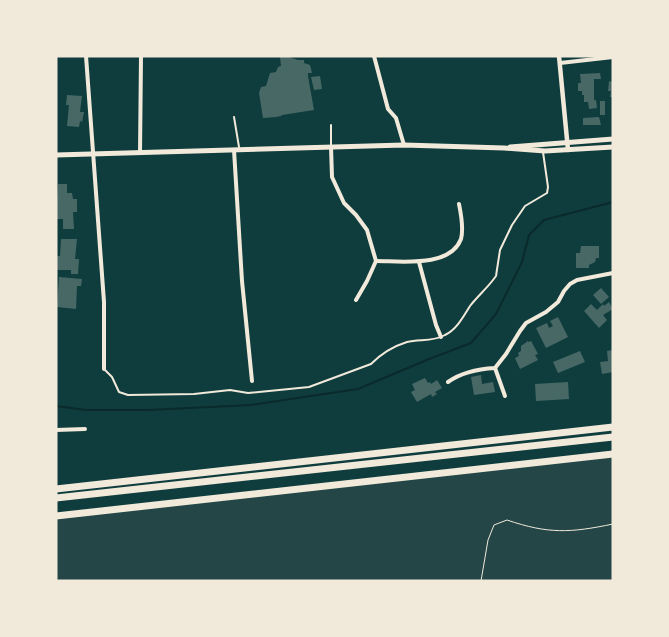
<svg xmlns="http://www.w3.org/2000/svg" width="669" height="637" font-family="Helvetica,sans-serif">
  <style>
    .green { fill: #244646 }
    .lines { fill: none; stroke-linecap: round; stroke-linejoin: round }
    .stream { stroke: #0a2a2b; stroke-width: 2 }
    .building { fill: #486865 }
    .path { stroke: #f1e9da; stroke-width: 1 }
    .service { stroke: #f1e9da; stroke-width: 2 }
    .minor { stroke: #f1e9da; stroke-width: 4 }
    .tertiary { stroke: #f1e9da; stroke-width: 4.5 }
    .secondary { stroke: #f1e9da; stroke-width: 5 }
    .motorway { stroke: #f1e9da; stroke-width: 7 }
  </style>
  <rect width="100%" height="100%" fill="#0f3d3e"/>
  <!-- green -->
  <polygon class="green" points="613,454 613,581 56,581 56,516"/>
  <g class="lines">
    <!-- stream -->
    <polyline class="stream" points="56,406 86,410 149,410 251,405 358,389 429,359 471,343 496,314 522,262 529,235 544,220 613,202"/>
  </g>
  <!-- building -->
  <g class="building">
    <polygon points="286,56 298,60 304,60 304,63 310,65 312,73 308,73 308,76 314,110 282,115 281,116 276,117 263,118 259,93 261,87 266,86 270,73 276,72 278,67 281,66 280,57"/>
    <polygon points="600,73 601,79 594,79 594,100 596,100 597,108 589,109 588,102 584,102 584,95 582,95 582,91 578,91 578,83 581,83 580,74"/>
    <polygon points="320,76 322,89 314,90 311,77"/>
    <polygon points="609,81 613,82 613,97 610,97 611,91 608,91"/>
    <polygon points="67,95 82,96 80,112 84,112 82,122 80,121 79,127 67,126 69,105 66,105"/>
    <rect x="600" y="101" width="5" height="14"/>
    <polygon points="599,117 601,125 583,125 583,118"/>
    <polygon points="58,184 67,184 67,193 72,193 73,199 77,199 77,212 73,212 74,229 63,229 63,219 56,219"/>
    <polygon points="61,239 77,239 75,259 79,259 78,274 71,274 71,270 56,270 56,256 60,256"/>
    <polygon points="581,246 599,246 599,258 596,258 595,262 589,265 589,268 576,268 576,253 580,253"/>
    <polygon points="59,277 82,279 81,286 77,286 76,309 57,307"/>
    <polygon points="601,288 609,297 601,304 593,295"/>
    <polygon points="609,302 613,309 603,315 607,320 599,328 584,311 591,304 597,310 603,304 604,306"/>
    <polygon points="558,317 568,337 546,348 536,328 547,323 549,328 553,326 550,321"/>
    <polygon points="528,341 528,342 531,341 538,354 535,355 538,360 520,369 515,358 519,356 518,353 521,351 521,346"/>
    <polygon points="613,350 613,372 602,374 600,362 608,361 607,351"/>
    <polygon points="580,351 585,362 558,373 553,362"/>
    <polygon points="481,375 482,384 493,382 495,392 474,395 471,377"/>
    <polygon points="425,378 428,383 430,382 431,384 437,380 442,388 435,392 437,394 432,397 431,394 417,402 411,392 415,390 412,384"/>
    <polygon points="568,382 569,399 536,401 535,384"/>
  </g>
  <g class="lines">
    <!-- path -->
    <g class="path">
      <polyline points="416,581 430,581"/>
      <path d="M481,581l7,-41 6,-15 13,-5c41,14 63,13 106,4"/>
    </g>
    <!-- service -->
    <g class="service">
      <polyline points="234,117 239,147"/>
      <polyline points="331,147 331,125"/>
      <path d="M104,369l8,8 7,15 9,3 66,-1 36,-4 18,3 61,-6 62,-23c10,-10 23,-18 36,-22 13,-3 26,0 38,-7 12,-6 18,-18 25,-29 7,-9 16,-17 23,-26l3,-4 4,-26 12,-25 13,-19 22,-13 1,-6 -5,-35"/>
    </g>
    <!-- minor -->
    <g class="minor">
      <polyline points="86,56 104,302 104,369"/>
      <polyline points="374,56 388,109 396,118 404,145"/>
      <polyline points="560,63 613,57"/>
      <polyline points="331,147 332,177 344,203 356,215 367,230 376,261 367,281 356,300"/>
      <polyline points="234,150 242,281 252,381"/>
      <polyline points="140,153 141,56"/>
      <path d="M376,261c25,0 74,7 85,-22 3,-11 0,-25 -2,-35"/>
      <polyline points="419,262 436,325 441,337"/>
      <polyline points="495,368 505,396"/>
      <path d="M448,382c14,-10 29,-13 47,-14l11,-14 14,-23 6,-8 20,-11 12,-10 6,-11 6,-7 7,-4 36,-7"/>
      <polyline points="56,430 85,429"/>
    </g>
    <!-- tertiary -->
    <polyline class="tertiary" points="559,56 568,150"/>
    <!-- secondary -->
    <g class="secondary">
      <polyline points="510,147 613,139"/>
      <polyline points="56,155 404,145 504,148 545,151 613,147"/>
    </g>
    <!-- motorway -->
    <g class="motorway">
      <polyline points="56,489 613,427"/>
      <polyline points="56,498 613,437"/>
      <polyline points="56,516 613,454"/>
    </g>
  </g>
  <!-- border -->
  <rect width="669" height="637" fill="none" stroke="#f1e9da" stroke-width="115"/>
</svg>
